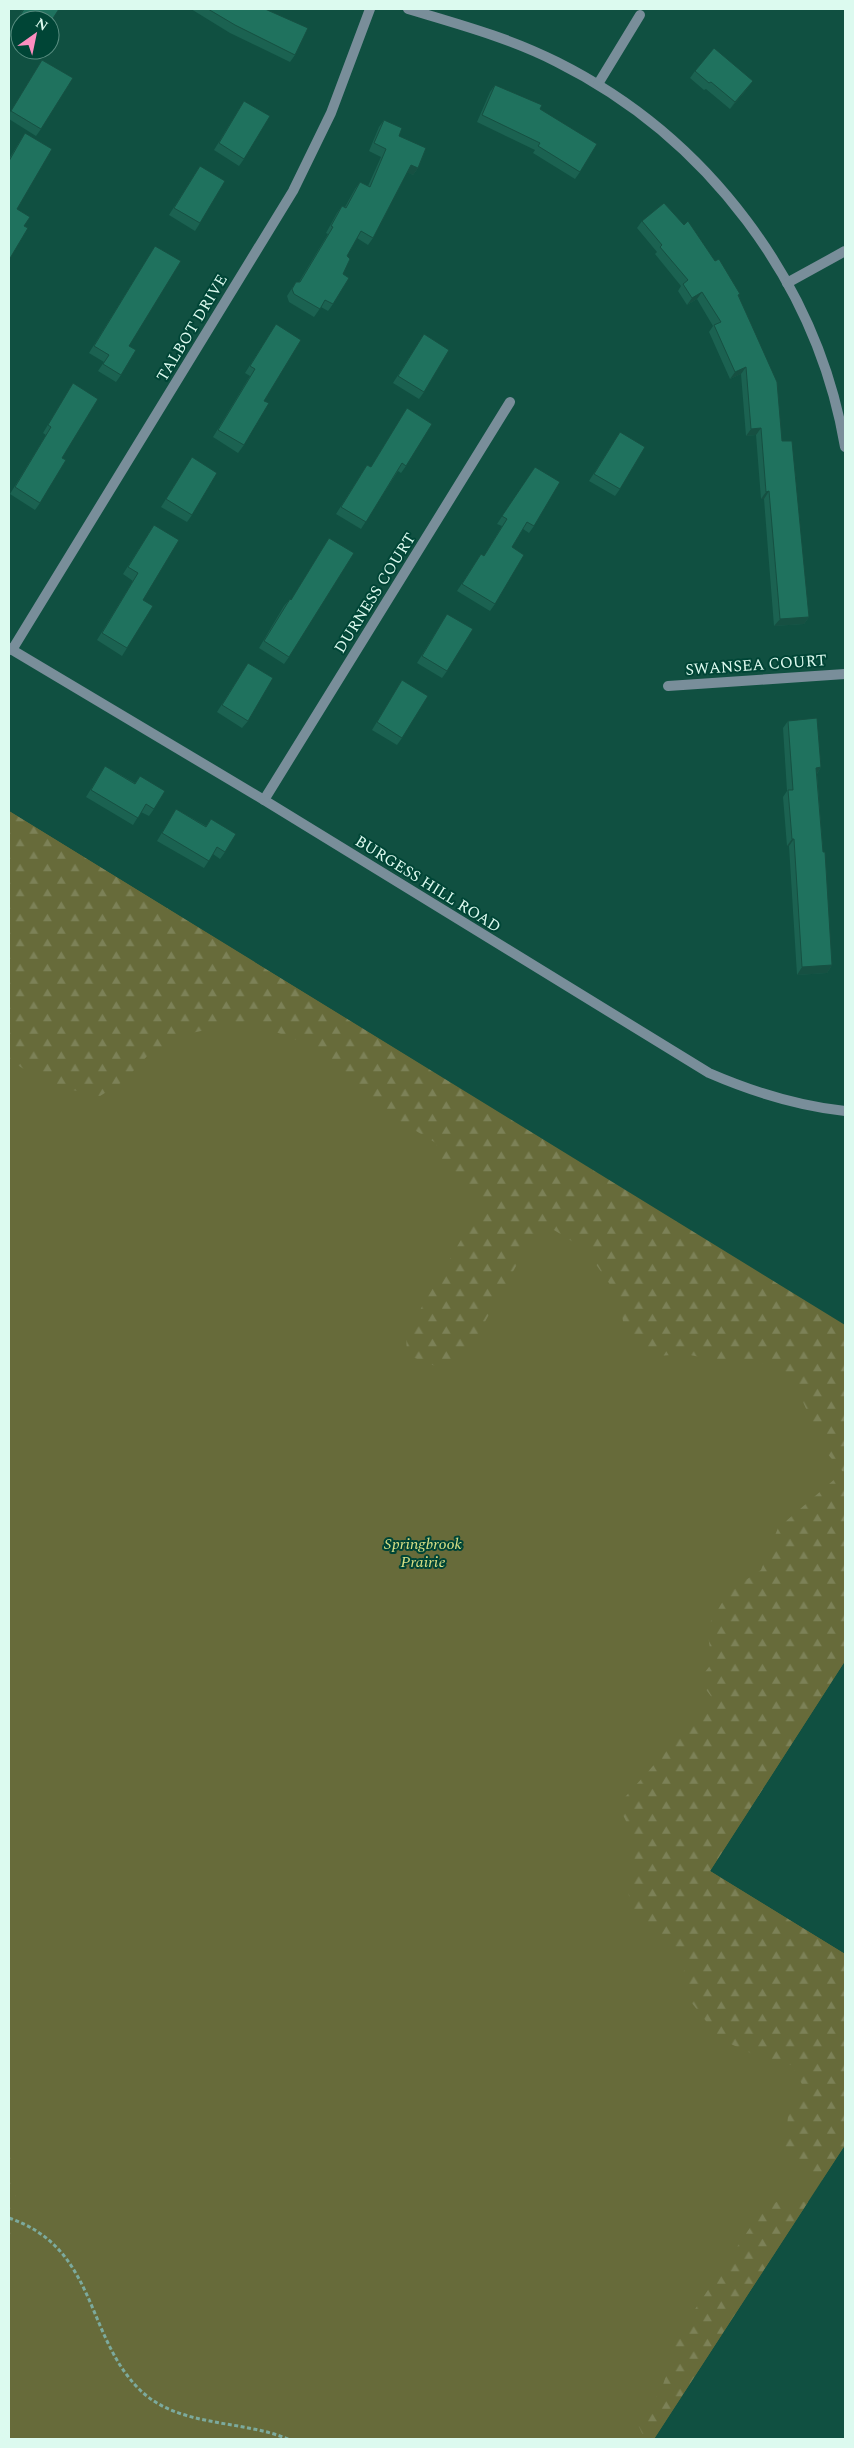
<svg xmlns="http://www.w3.org/2000/svg" width="854" height="2448" font-family="Spectral,serif">
  <style>
    .green { fill: #676b3a }
    .forest { fill: url(#forest-firs) }
    .lines { fill: none; stroke-linecap: round; stroke-linejoin: round }
    .path { stroke: #7caa9d; stroke-width: 3; stroke-dasharray: 4 2.5; stroke-linecap: butt }
    .minor { stroke: #798e9a; stroke-width: 10 }
    .wall { fill: #1b6251 }
    .shaded-wall { fill: #165042 }
    .building { fill: #1f725e; stroke: #165042 }
    .labels { text-anchor: middle; dominant-baseline: central; stroke-width: 4; stroke-linejoin: round; paint-order: stroke }
    .street-label { font-size: 16px; fill: #dcfaef; stroke: #004536 }
    .park-label { font-size: 16px; font-style: italic; fill: #dae186; stroke: #004536 }
  </style>
  <defs>
    <pattern id="forest-firs" width="22" height="20" patternUnits="userSpaceOnUse" patternTransform="scale(1.25)"><rect width="22" height="20" fill="#676b3a"/><path d="M5 1l3.5 6h-7zM16 11l3.5 6h-7z" fill="#7c8157"/></pattern>
  </defs>
  <rect width="100%" height="100%" fill="#105041"/>
  <!-- green -->
  <polygon class="green" points="9,811 845,1326 845,1661 710,1871 845,1954 845,2145 654,2439 9,2439"/>
  <!-- forest -->
  <g class="forest">
    <path d="M9,811l836,514v336l-135,210 135,83v191l-23,35 -24,-10 -13,-20 3,-34 18,-24 -14,-27 -33,-8 -39,-18 -39,-50 4,-25 -53,-51 -5,-28 8,-29 -7,-31 -10,-20 95,-106 -14,-19 13,-17 -5,-35 22,-37 32,-21 17,-42 65,-56 -18,-21 -30,-67 -29,-20 -56,-5 -25,-5 -27,2 -34,-30 -6,-30 -32,-46 -32,-20 -19,2 -73,131 -24,4 -31,-12 -1,-21 76,-130 -36,-30 -10,-31 -63,-38 -63,-60 -63,-24 -60,13 -37,19 -26,28 -24,15c-35,-7 -63,-14 -91,-38z"/>
    <polygon points="9,2141 16,2198 9,2266"/>
    <polygon points="780,2200 808,2202 654,2439 645,2439 638,2425 662,2388 679,2333 762,2210"/>
  </g>
  <g class="lines">
    <!-- path -->
    <path class="path" d="M9,2218c88,30 76,117 130,171 39,39 101,30 149,50"/>
    <!-- minor -->
    <g class="minor">
      <path d="M408,9c50,15 102,29 149,53 150,75 260,220 288,385"/>
      <polyline points="598,84 640,15"/>
      <polyline points="787,283 845,251"/>
      <path d="M9,648l255,152 445,273c44,19 88,33 136,38"/>
      <polyline points="12,650 293,191 331,113 370,9"/>
      <polyline points="668,686 845,674"/>
      <polyline points="264,800 510,402"/>
    </g>
  </g>
  <!-- wall -->
  <g class="wall">
    <polygon points="23,9 59,9 20,20 20,43 9,36 9,33"/>
    <polygon points="191,9 265,9 295,55 290,62 230,33"/>
    <polygon points="42,60 41,129 36,136 9,119 9,114"/>
    <polygon points="695,71 748,88 730,109 706,89 704,90 690,78"/>
    <polygon points="495,85 540,109 580,172 575,179 533,153 535,150 477,122 490,92"/>
    <polygon points="244,101 244,159 239,166 214,150"/>
    <polygon points="384,120 399,136 418,168 413,175 407,172 373,238 368,245 357,238 347,256 343,274 333,304 328,311 321,307 314,317 289,302 287,296 296,282 299,282 328,234 326,233 337,213 342,206 345,207 355,189 360,182 368,186 381,157 369,151 379,127"/>
    <polygon points="25,133 17,209 24,226 9,260 9,159"/>
    <polygon points="200,166 200,223 195,231 169,215"/>
    <polygon points="642,221 739,296 782,441 809,617 804,624 774,626 764,499 761,499 756,435 746,436 741,374 730,379 709,332 713,326 697,299 687,305 678,291 681,286 655,254 657,252 637,228"/>
    <polygon points="155,246 121,375 116,382 98,371 104,362 89,353"/>
    <polygon points="276,324 264,401 244,445 238,453 213,437 250,376 245,373"/>
    <polygon points="424,334 424,392 419,399 393,383"/>
    <polygon points="73,383 62,458 40,503 35,510 10,494 46,435 43,433"/>
    <polygon points="407,408 406,466 401,473 398,471 361,529 336,514 367,465 371,467"/>
    <polygon points="620,432 620,489 615,496 589,481"/>
    <polygon points="192,457 192,515 187,522 161,507"/>
    <polygon points="535,467 534,526 529,533 523,529 512,547 495,604 490,611 457,591 481,554 484,556 502,526 497,524"/>
    <polygon points="154,525 143,600 127,648 122,656 97,640 133,581 123,574"/>
    <polygon points="329,538 289,657 284,664 259,648 284,606 290,599 291,600"/>
    <polygon points="447,614 447,671 442,678 417,663"/>
    <polygon points="248,663 248,721 242,728 217,712"/>
    <polygon points="402,680 402,738 397,745 372,730"/>
    <polygon points="788,721 821,767 817,774 832,965 827,973 797,975 789,846 787,846 783,797 787,791 783,728"/>
    <polygon points="105,766 135,783 140,776 154,809 149,816 141,812 133,825 86,797"/>
    <polygon points="176,809 206,826 211,819 225,852 220,859 213,854 204,868 157,841"/>
  </g>
  <!-- shaded-wall -->
  <g class="shaded-wall">
    <polygon points="753,81 748,88 730,109 735,102"/>
    <polygon points="411,165 418,168 413,175 406,172"/>
    <polygon points="702,292 697,299 687,305 692,298"/>
    <polygon points="746,367 741,374 730,379 735,372"/>
    <polygon points="761,428 756,435 746,436 751,429"/>
    <polygon points="769,491 764,499 761,499 766,492"/>
    <polygon points="809,617 804,624 774,626 780,619"/>
    <polygon points="821,767 816,775 816,768"/>
    <polygon points="792,839 794,839 789,846 787,846"/>
    <polygon points="832,965 827,973 797,975 802,967"/>
  </g>
  <!-- building -->
  <g class="building">
    <polygon points="24,9 59,9 50,23 50,20 20,20 20,32 13,28"/>
    <polygon points="208,9 265,9 308,28 295,55 235,25"/>
    <polygon points="714,48 753,81 735,102 711,82 709,83 695,71"/>
    <polygon points="42,60 73,78 41,129 11,111"/>
    <polygon points="495,85 542,105 540,109 597,144 580,172 538,146 540,143 482,115"/>
    <polygon points="244,101 270,116 244,159 219,143"/>
    <polygon points="384,120 402,128 399,136 426,148 418,168 411,165 373,238 361,231 347,256 350,259 343,274 349,278 333,304 325,300 320,309 294,294 292,289 296,282 300,282 333,227 331,226 342,206 346,208 360,182 370,187 386,149 374,143"/>
    <polygon points="25,133 52,149 17,209 30,217 24,226 28,228 9,260 9,161"/>
    <polygon points="200,166 225,181 200,223 174,208"/>
    <polygon points="664,203 684,225 688,221 715,261 719,259 740,294 738,295 752,326 777,382 782,441 792,441 809,617 780,619 769,491 766,492 761,428 751,429 746,367 735,372 714,325 721,322 702,292 692,298 683,284 688,280 660,247 662,245 642,221"/>
    <polygon points="155,246 181,261 129,346 136,350 121,375 103,364 109,355 94,346"/>
    <polygon points="276,324 301,340 264,401 269,403 244,445 218,430 255,369 250,366"/>
    <polygon points="424,334 449,350 424,392 398,376"/>
    <polygon points="73,383 98,399 62,458 66,460 40,503 15,487 51,427 48,425"/>
    <polygon points="407,408 432,424 406,466 402,463 366,522 341,507 367,465 371,467"/>
    <polygon points="620,432 645,447 620,489 594,474"/>
    <polygon points="192,457 217,473 192,515 166,499"/>
    <polygon points="535,467 560,482 534,526 527,522 512,547 524,555 495,604 462,584 481,554 484,556 507,519 502,516"/>
    <polygon points="154,525 179,540 143,600 153,606 127,648 102,633 138,573 128,567"/>
    <polygon points="329,538 354,553 289,657 264,641 290,599 291,600"/>
    <polygon points="447,614 473,629 447,671 422,656"/>
    <polygon points="248,663 273,678 248,721 222,705"/>
    <polygon points="402,680 428,696 402,738 377,722"/>
    <polygon points="817,718 821,767 816,768 823,852 825,852 832,965 802,967 794,839 792,839 788,790 793,790 788,721"/>
    <polygon points="105,766 135,784 140,776 165,791 154,809 146,804 138,818 91,790"/>
    <polygon points="176,809 206,827 211,819 236,834 225,852 217,847 209,861 162,833"/>
  </g>
  <g class="labels">
    <!-- street labels -->
    <g class="street-label">
      <text transform="translate(192 328) rotate(-59)">TALBOT DRIVE</text>
      <text transform="translate(375 593) rotate(-58)">DURNESS COURT</text>
      <text transform="translate(756 665) rotate(-4)">SWANSEA COURT</text>
      <text transform="translate(428 884) rotate(32)">BURGESS HILL ROAD</text>
    </g>
    <!-- park labels -->
    <g class="park-label">
      <text x="423" y="1544">Springbrook<tspan x="423" dy="18">Prairie</tspan></text>
    </g>
  </g>
  <!-- border -->
  <rect width="854" height="2448" fill="none" stroke="#dcfaef" stroke-width="20"/>
  <!-- north arrow -->
  <g transform="translate(35 35) rotate(33)"><circle r="24" fill="#004536" stroke="#588d80"/>
  <path d="M0-4L9 19L0 12L-9 19Z" fill="#fd8ec0"/>
  <text y="-8" font-size="14" font-weight="bold" text-anchor="middle" fill="#dcfaef">N</text>
  </g>
</svg>
